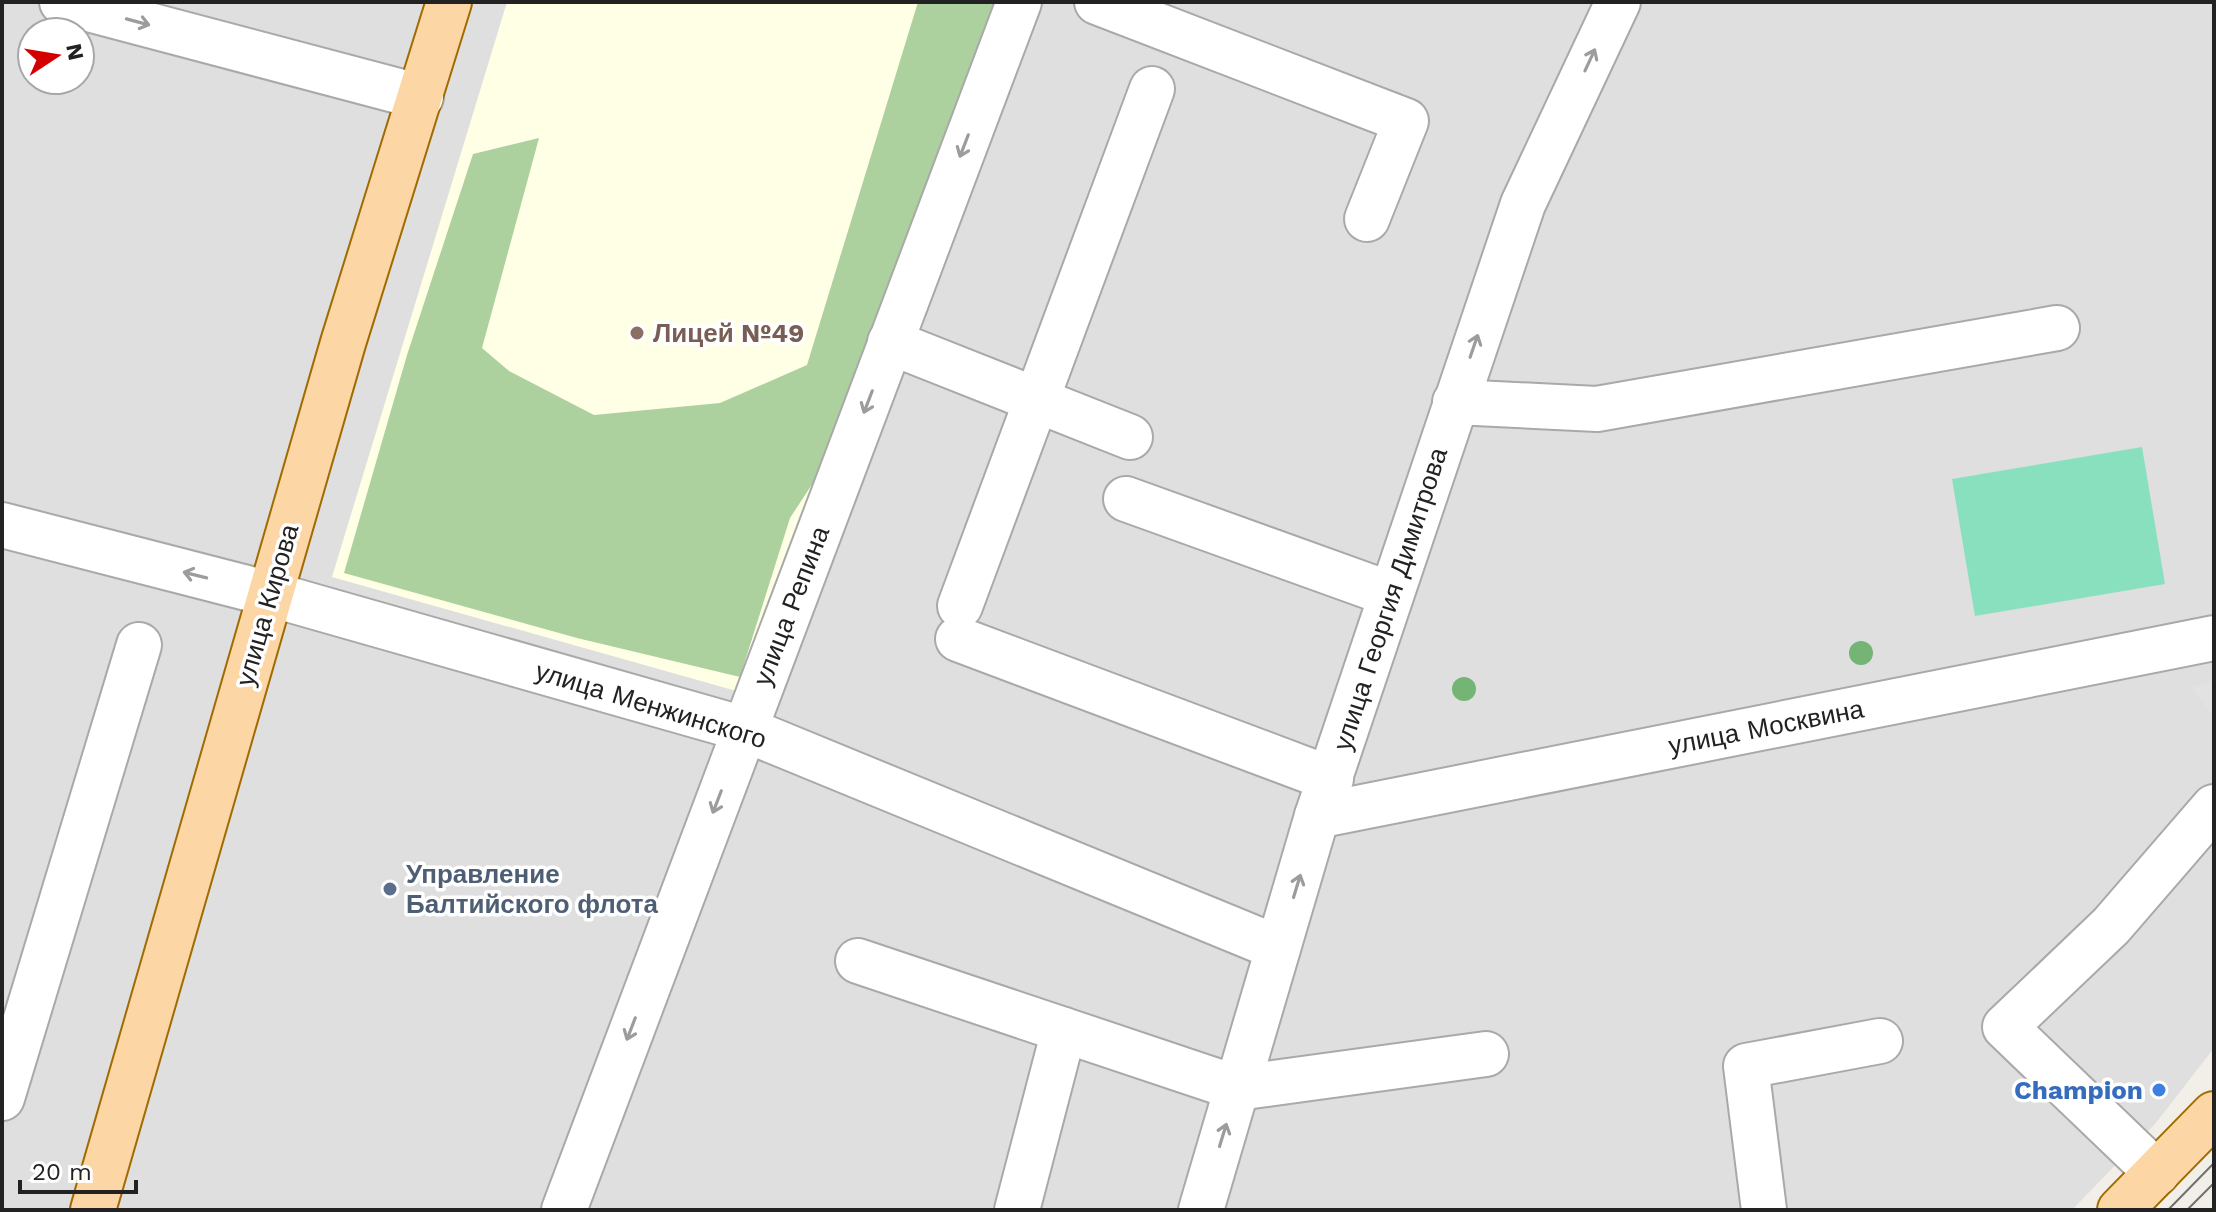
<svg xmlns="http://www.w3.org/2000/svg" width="2216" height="1212" font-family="'Work Sans',sans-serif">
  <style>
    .residential { fill: #e0dfdf; fill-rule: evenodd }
    .education { fill: #ffffe5 }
    .forest { fill: #add19e }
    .pitch { fill: #88e0be }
    .parking { fill: #e2e2e2 }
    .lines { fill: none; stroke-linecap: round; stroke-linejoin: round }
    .minor-casing { stroke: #a9a9a9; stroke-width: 48 }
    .major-casing { stroke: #a06b00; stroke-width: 48 }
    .minor { stroke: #fff; stroke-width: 44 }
    .major { stroke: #fcd6a4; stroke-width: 44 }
    .tram { stroke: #707070; stroke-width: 2 }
    .tree { fill: #74b475 }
    .oneway { stroke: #9c9c9c }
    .education-dot { fill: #8d6e63; stroke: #fff; stroke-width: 3 }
    .service-dot { fill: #5c6f8a; stroke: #fff; stroke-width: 3 }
    .shop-dot { fill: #3f7fe0; stroke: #fff; stroke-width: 3 }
    .labels { text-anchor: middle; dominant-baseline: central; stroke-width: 7; stroke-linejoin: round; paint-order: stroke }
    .education-label { font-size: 26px; font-weight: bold; fill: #785e54; stroke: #fff; text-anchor: start }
    .street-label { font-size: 26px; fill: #222; stroke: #fff }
    .service-label { font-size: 26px; font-weight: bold; fill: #4e5e75; stroke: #fff; text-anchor: start }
    .shop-label { font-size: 26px; font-weight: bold; fill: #366cbe; stroke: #fff; text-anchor: end }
  </style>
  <rect width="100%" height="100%" fill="#f2efe9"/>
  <!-- residential -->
  <path class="residential" d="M2,2h2212v1046l-59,76 -83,86h-2070zM32,32h48v48h-48z"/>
  <!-- education -->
  <polygon class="education" points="507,2 987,2 740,692 332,577"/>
  <!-- forest -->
  <polygon class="forest" points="918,2 1000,2 841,440 790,518 740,677 577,638 344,573 407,355 473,154 539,138 482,348 509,371 594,415 720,403 807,365"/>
  <!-- pitch -->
  <polygon class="pitch" points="2142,447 2165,584 1975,616 1952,479"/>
  <!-- parking -->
  <polygon class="parking" points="2214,680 2214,717 2192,688"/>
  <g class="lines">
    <defs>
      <g id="minor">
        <polyline points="62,2 421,97"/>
        <polyline points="1097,2 1406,121 1367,219"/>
        <polyline points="890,342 1130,437"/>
        <polyline points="1455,402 1597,409 2057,328"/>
        <polyline points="1126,499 1390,594"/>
        <polyline points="2,525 270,594 744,729 1278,948"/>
        <polyline points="960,606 1152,89"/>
        <polyline points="958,639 1331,779"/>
        <polyline points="1317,816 2214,638"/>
        <polyline points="858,961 1237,1088 1486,1054"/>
        <polyline points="2,1098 139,645"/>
        <polyline points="2157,1173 2005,1027 2111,926 2214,807"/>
        <polyline points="564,1210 1019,2"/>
        <polyline points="1017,1210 1064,1030"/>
        <polyline points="1201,1210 1317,816 1523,204 1618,2"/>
        <polyline points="1764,1210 1746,1066 1880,1041"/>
      </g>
      <g id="major">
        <polyline points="93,1210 343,343 449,2"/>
        <polyline points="2120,1210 2214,1114"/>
      </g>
    </defs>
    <!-- minor casing -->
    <use href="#minor" class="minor-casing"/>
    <!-- major casing -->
    <use href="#major" class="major-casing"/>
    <!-- minor -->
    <use href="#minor" class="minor"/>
    <!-- major -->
    <use href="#major" class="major"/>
    <!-- tram -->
    <g class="tram">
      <polyline points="2168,1210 2214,1163"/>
      <polyline points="2187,1210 2214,1183"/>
    </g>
  </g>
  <!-- trees -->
  <g class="tree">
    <circle cx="1861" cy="653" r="12"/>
    <circle cx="1464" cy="689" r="12"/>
  </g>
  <!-- one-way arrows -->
  <defs><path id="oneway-shaft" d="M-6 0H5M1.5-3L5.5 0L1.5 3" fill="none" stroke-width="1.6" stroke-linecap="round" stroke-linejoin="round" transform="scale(2)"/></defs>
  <g class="oneway">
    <use href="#oneway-shaft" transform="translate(138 22) rotate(15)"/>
    <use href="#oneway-shaft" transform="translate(1590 60) rotate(-65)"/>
    <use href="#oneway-shaft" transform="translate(964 146) rotate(111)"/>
    <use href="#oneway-shaft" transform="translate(1474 346) rotate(-71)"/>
    <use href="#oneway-shaft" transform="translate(868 402) rotate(111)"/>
    <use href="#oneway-shaft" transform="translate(195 575) rotate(-166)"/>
    <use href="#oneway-shaft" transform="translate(717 802) rotate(111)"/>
    <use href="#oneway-shaft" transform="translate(1297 886) rotate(-73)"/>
    <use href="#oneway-shaft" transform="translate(631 1029) rotate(111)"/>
    <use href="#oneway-shaft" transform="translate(1223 1135) rotate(-73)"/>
  </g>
  <!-- markers -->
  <circle class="education-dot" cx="637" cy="333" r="8"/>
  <circle class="service-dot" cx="390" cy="889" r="8"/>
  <circle class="shop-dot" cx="2159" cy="1090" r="8"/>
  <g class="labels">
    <!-- education labels -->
    <g class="education-label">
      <text x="653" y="333">Лицей №49</text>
    </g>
    <!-- street labels -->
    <g class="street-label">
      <text transform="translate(1390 599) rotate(-72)">улица Георгия Димитрова</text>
      <text transform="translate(267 605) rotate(-74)">улица Кирова</text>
      <text transform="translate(791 606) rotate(-69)">улица Репина</text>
      <text transform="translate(651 705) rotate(17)">улица Менжинского</text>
      <text transform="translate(1766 727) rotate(-11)">улица Москвина</text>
    </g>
    <!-- service labels -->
    <g class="service-label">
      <text x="406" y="874">Управление<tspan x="406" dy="30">Балтийского флота</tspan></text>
    </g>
    <!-- shop labels -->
    <g class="shop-label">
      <text x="2143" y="1090">Champion</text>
    </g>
  </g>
  <!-- border -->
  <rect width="2216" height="1212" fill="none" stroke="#222222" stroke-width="8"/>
  <!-- north arrow -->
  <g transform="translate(56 56) rotate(78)"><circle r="38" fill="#ffffff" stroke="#a7a7a7" stroke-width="2"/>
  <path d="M0-6L14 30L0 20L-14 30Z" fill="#d40000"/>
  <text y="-12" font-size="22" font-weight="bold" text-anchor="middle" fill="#222222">N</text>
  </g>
  <!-- scale -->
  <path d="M20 1180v12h116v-12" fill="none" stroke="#222222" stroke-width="4"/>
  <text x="32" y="1180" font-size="24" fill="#222222" stroke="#ffffff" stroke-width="6" paint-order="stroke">20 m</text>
</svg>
